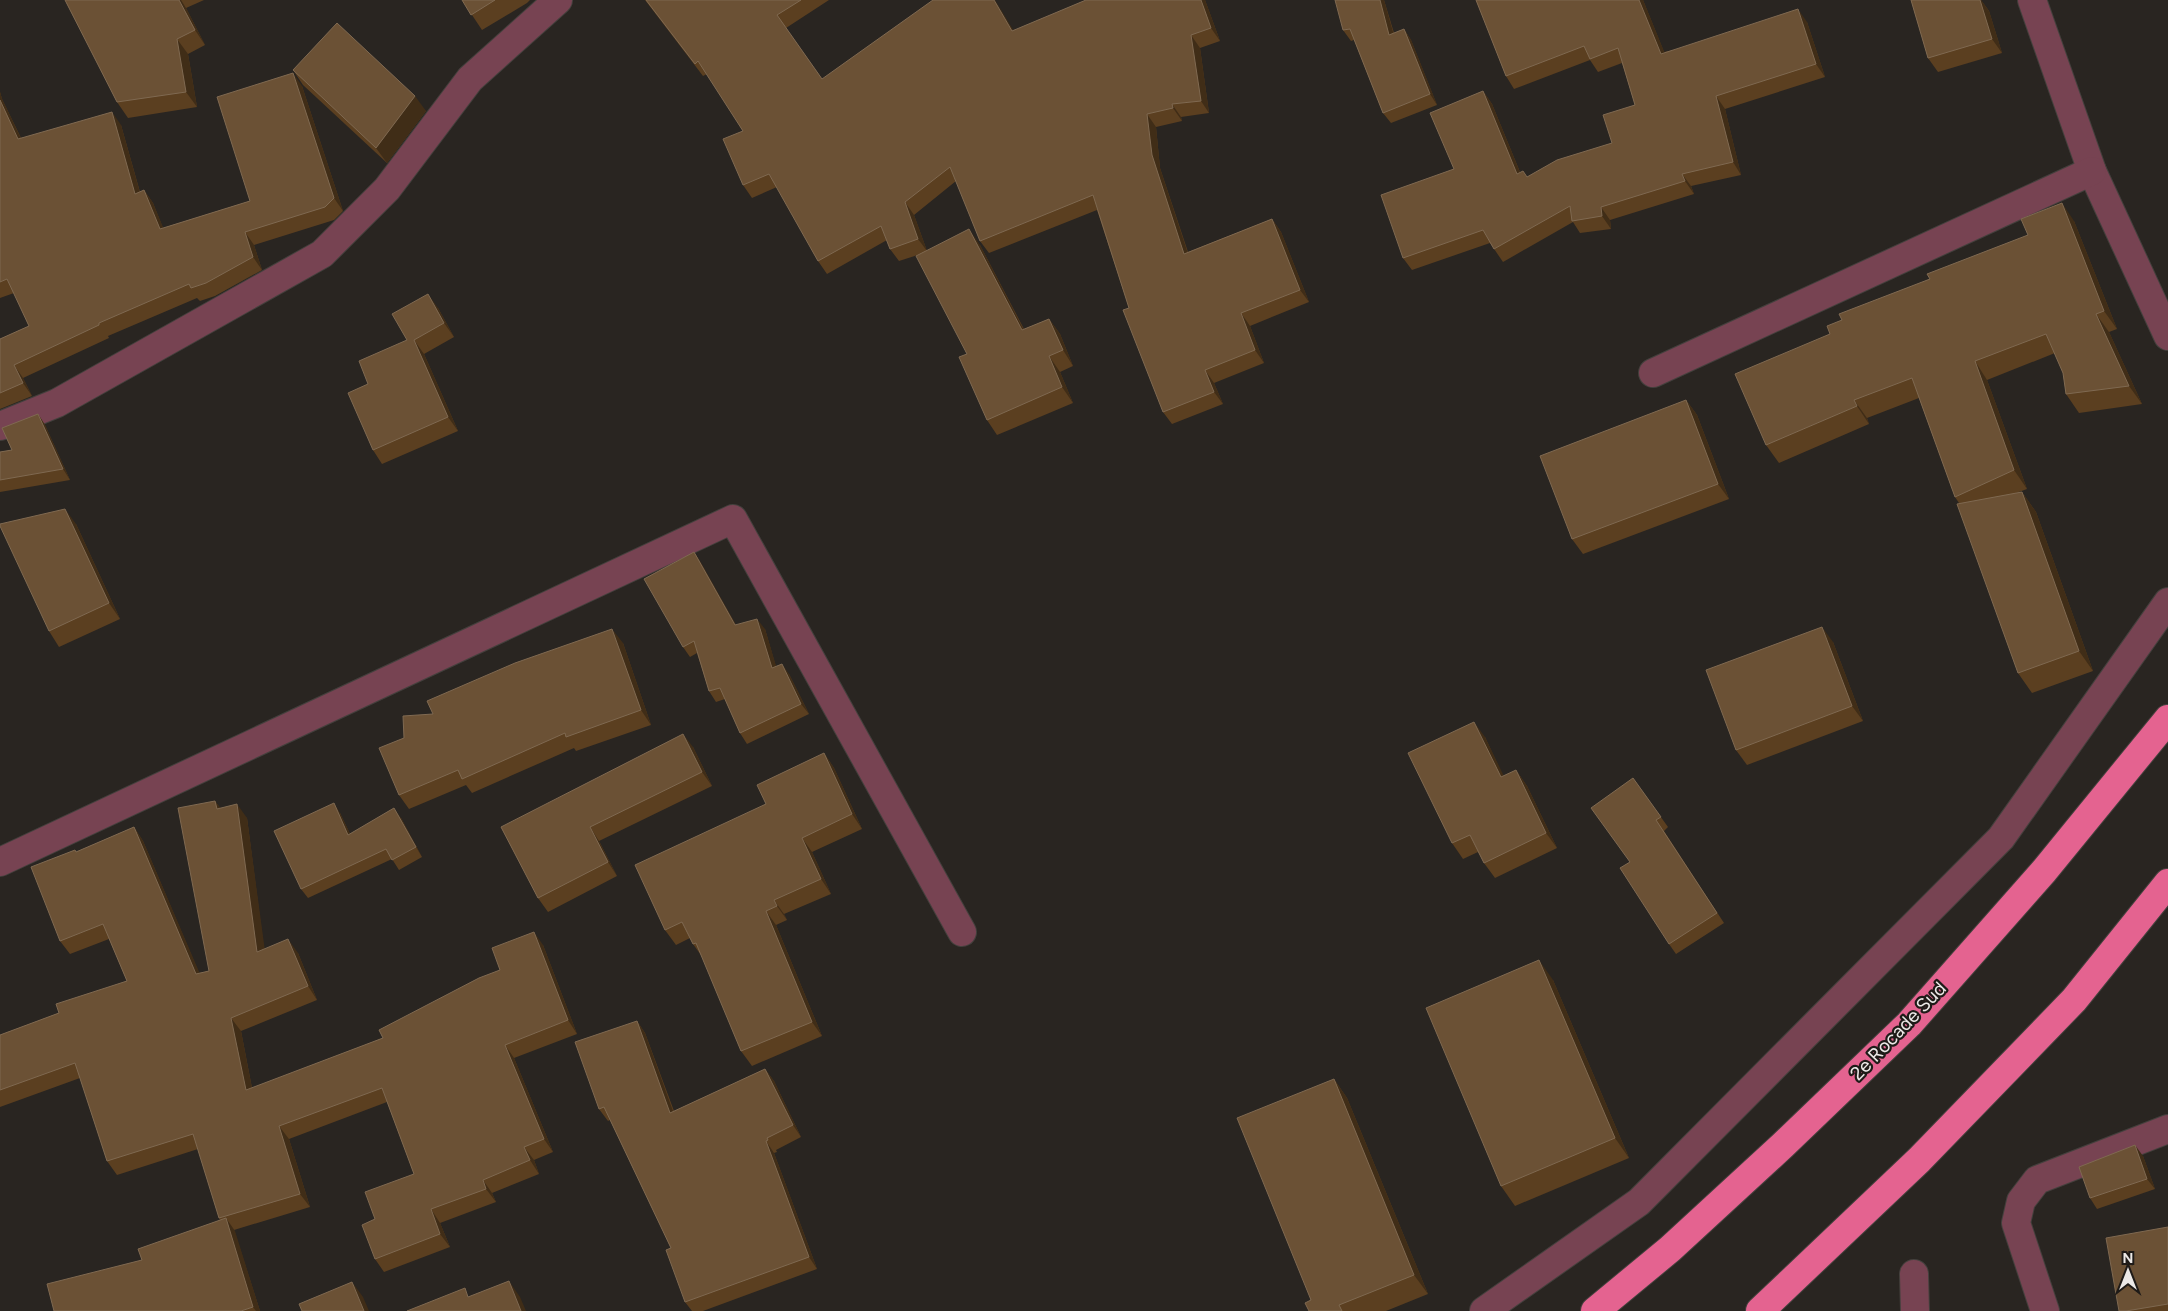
<svg xmlns="http://www.w3.org/2000/svg" width="2168" height="1311" font-family="Figtree,sans-serif">
  <style>
    .lines { fill: none; stroke-linecap: round; stroke-linejoin: round }
    .minor-casing { stroke: #44403d; stroke-width: 30 }
    .highway-casing { stroke: #44403d; stroke-width: 30 }
    .minor { stroke: #774352; stroke-width: 28 }
    .highway { stroke: #e46390; stroke-width: 28 }
    .wall { fill: #5b3f20 }
    .shaded-wall { fill: #402d17 }
    .building { fill: #6b5135; stroke: #7f6951 }
    .labels { text-anchor: middle; dominant-baseline: central; stroke-width: 4.5; stroke-linejoin: round; paint-order: stroke }
    .street-label { font-size: 19px; fill: #ece9e7; stroke: #1f1b18 }
  </style>
  <rect width="100%" height="100%" fill="#292521"/>
  <g class="lines">
    <defs>
      <g id="minor">
        <polyline points="2032,0 2092,171 2168,336"/>
        <polyline points="1653,373 2092,171"/>
        <polyline points="0,426 57,403 322,254 387,189 470,79 558,0"/>
        <polyline points="0,862 733,519 962,932"/>
        <polyline points="1914,1274 1915,1311"/>
        <polyline points="1484,1311 1639,1202 2001,838 2168,602"/>
        <polyline points="2045,1311 2016,1223 2021,1201 2037,1180 2168,1129"/>
      </g>
      <g id="highway">
        <polyline points="1595,1311 1670,1249 1783,1145 1909,1024 2044,871 2168,719"/>
        <polyline points="1760,1311 1919,1160 2074,1000 2168,883"/>
      </g>
    </defs>
    <!-- minor casing -->
    <use href="#minor" class="minor-casing"/>
    <!-- highway casing -->
    <use href="#highway" class="highway-casing"/>
    <!-- minor -->
    <use href="#minor" class="minor"/>
    <!-- highway -->
    <use href="#highway" class="highway"/>
  </g>
  <!-- wall -->
  <g class="wall">
    <polygon points="65,0 204,0 186,8 205,45 188,54 197,107 128,118 117,102"/>
    <polygon points="462,0 530,0 527,3 482,30"/>
    <polygon points="645,0 829,0 786,28 822,79 1013,30 1205,0 1220,41 1200,48 1209,113 1181,117 1182,121 1156,127 1160,168 1188,252 1272,219 1281,232 1309,302 1250,326 1264,363 1214,383 1223,404 1172,424 1163,412 1097,210 989,253 980,241 956,181 914,215 927,251 980,245 1024,329 1049,319 1060,334 1073,366 1060,372 1073,403 997,435 987,420 967,354 924,253 899,261 890,249 887,240 827,274 818,261 777,187 752,198 743,185 743,131 707,74 703,76"/>
    <polygon points="1384,0 1394,33 1404,29 1411,40 1437,105 1391,123 1383,113 1354,40 1351,41 1343,30"/>
    <polygon points="1476,0 1643,0 1664,52 1807,22 1825,77 1725,109 1741,175 1691,186 1694,194 1610,220 1611,229 1580,233 1573,222 1503,262 1490,243 1412,270 1403,258 1454,169 1483,91 1492,104 1520,172 1527,177 1612,143 1635,105 1622,63 1598,72 1590,60 1514,89 1506,76"/>
    <polygon points="1911,0 1981,0 1989,11 2002,53 1938,72 1928,58"/>
    <polygon points="293,70 426,111 387,163 303,85"/>
    <polygon points="302,86 343,211 334,220 254,245 262,270 215,296 200,301 197,298 108,336 109,338 23,378 32,396 0,409 0,339 29,326 14,293 0,298 0,92 2,99 21,138 121,125 140,192 144,190 153,203 163,228 250,201"/>
    <polygon points="2074,221 2117,329 2109,332 2142,404 2079,413 2066,394 2063,373 2055,353 1987,380 2027,489 2016,493 2022,492 2036,512 2093,671 2032,693 2018,673 1959,503 1955,497 1919,398 1867,418 1869,424 1779,463 1766,445 1830,334 1842,320 1930,279"/>
    <polygon points="438,308 454,337 424,354 458,431 382,464 373,450 368,384"/>
    <polygon points="1686,400 1697,415 1729,499 1583,554 1572,539"/>
    <polygon points="38,414 45,425 70,480 0,492 0,452 12,450"/>
    <polygon points="76,524 120,619 59,647 49,631"/>
    <polygon points="694,552 701,563 736,625 765,629 776,667 789,674 809,714 747,744 740,733 725,699 716,702 709,691 697,653 690,657 683,647"/>
    <polygon points="1833,642 1863,721 1747,765 1736,750"/>
    <polygon points="623,643 651,725 576,751 574,748 472,793 466,785 409,809 399,795 404,738 433,714"/>
    <polygon points="1485,737 1503,776 1516,770 1527,786 1557,848 1495,878 1484,863 1478,852 1463,859 1452,843"/>
    <polygon points="693,747 712,786 599,841 617,876 548,912 538,898 501,827"/>
    <polygon points="824,753 834,768 862,829 812,852 831,894 784,914 787,920 776,925 822,1036 752,1066 741,1051 703,958 693,944 690,938 676,945 665,930 766,804"/>
    <polygon points="1633,778 1668,827 1664,831 1724,923 1676,954 1669,944"/>
    <polygon points="215,801 220,808 247,818 264,949 298,953 317,1000 241,1031 252,1088 383,1038 543,945 577,1034 514,1058 553,1152 534,1160 539,1174 492,1193 496,1202 440,1223 450,1247 384,1272 375,1259 375,1219 414,1174 387,1102 289,1139 310,1207 234,1230 260,1311 54,1311 142,1260 220,1220 219,1218 198,1149 117,1175 107,1161 80,1078 0,1107 0,1035 59,1013 127,981 109,939 70,954 60,941 75,850 76,852 134,827 143,841 199,973 209,971"/>
    <polygon points="340,813 350,834 401,818 422,857 399,870 392,859 308,898 301,889"/>
    <polygon points="1553,980 1629,1158 1515,1206 1501,1186"/>
    <polygon points="637,1021 645,1033 674,1111 765,1069 774,1081 801,1137 776,1150 777,1152 774,1153 817,1269 703,1311 692,1311 685,1302 671,1248 610,1120 608,1121 599,1109"/>
    <polygon points="1334,1079 1347,1098 1428,1294 1386,1311 1309,1311"/>
    <polygon points="2143,1156 2155,1189 2097,1209 2090,1198"/>
    <polygon points="2168,1227 2168,1311 2119,1311"/>
  </g>
  <!-- shaded-wall -->
  <g class="shaded-wall">
    <polygon points="179,0 181,0 186,8 205,45 195,30"/>
    <polygon points="994,0 995,0 1021,43 1012,31"/>
    <polygon points="1201,0 1205,0 1220,41 1211,28"/>
    <polygon points="1380,0 1384,0 1397,46 1389,35"/>
    <polygon points="1639,0 1643,0 1670,66 1661,54"/>
    <polygon points="1980,0 1981,0 1989,11 2002,53 1992,39"/>
    <polygon points="1798,9 1807,22 1825,77 1816,64"/>
    <polygon points="1404,29 1411,40 1437,105 1430,94"/>
    <polygon points="1191,35 1200,48 1209,113 1201,101"/>
    <polygon points="177,39 188,54 197,107 186,92"/>
    <polygon points="293,73 302,86 343,211 334,198"/>
    <polygon points="1483,91 1492,104 1526,187 1517,174"/>
    <polygon points="0,92 2,99 27,151 18,139 0,100"/>
    <polygon points="415,96 426,111 387,163 376,148"/>
    <polygon points="1716,96 1725,109 1741,175 1733,162"/>
    <polygon points="1172,104 1181,117 1182,121 1173,108"/>
    <polygon points="112,112 121,125 144,207 135,194"/>
    <polygon points="1147,114 1156,127 1160,168 1192,266 1184,254 1152,155"/>
    <polygon points="1682,174 1691,186 1694,194 1685,181"/>
    <polygon points="144,190 153,203 169,242 160,229"/>
    <polygon points="905,202 914,215 927,251 918,239"/>
    <polygon points="2062,203 2074,221 2117,329 2104,311"/>
    <polygon points="1601,207 1610,220 1611,229 1602,216"/>
    <polygon points="1272,219 1281,232 1309,302 1300,290"/>
    <polygon points="969,229 980,245 1032,346 1022,330"/>
    <polygon points="245,232 254,245 262,270 253,257"/>
    <polygon points="428,294 438,308 454,337 444,323"/>
    <polygon points="1241,313 1250,326 1264,363 1255,350"/>
    <polygon points="2096,314 2109,332 2142,404 2129,386"/>
    <polygon points="1049,319 1060,334 1073,366 1063,350"/>
    <polygon points="414,340 424,354 458,431 448,417"/>
    <polygon points="1049,356 1060,372 1073,403 1062,387"/>
    <polygon points="1975,361 1987,380 2027,489 2014,470"/>
    <polygon points="14,365 23,378 32,396 23,383"/>
    <polygon points="1205,370 1214,383 1223,404 1214,392"/>
    <polygon points="1686,400 1697,415 1729,499 1718,484"/>
    <polygon points="1854,400 1867,418 1869,424 1857,406"/>
    <polygon points="38,414 45,425 70,480 63,469"/>
    <polygon points="2022,492 2036,512 2093,671 2079,651"/>
    <polygon points="65,509 76,524 120,619 109,603"/>
    <polygon points="694,552 701,563 742,636 735,625"/>
    <polygon points="757,619 765,629 780,679 772,668"/>
    <polygon points="1822,627 1833,642 1863,721 1852,706"/>
    <polygon points="612,629 623,643 651,725 641,710"/>
    <polygon points="782,664 789,674 809,714 801,704"/>
    <polygon points="1474,722 1485,737 1512,793 1501,777"/>
    <polygon points="683,734 693,747 712,786 702,772"/>
    <polygon points="824,753 834,768 862,829 852,814"/>
    <polygon points="1516,770 1527,786 1557,848 1546,833"/>
    <polygon points="215,801 225,814 217,809"/>
    <polygon points="334,803 340,813 355,844 348,835"/>
    <polygon points="237,804 247,818 267,966 257,952"/>
    <polygon points="394,808 401,818 422,857 416,847"/>
    <polygon points="134,827 143,841 206,988 196,974"/>
    <polygon points="590,827 599,841 617,876 608,862"/>
    <polygon points="802,838 812,852 831,894 821,879"/>
    <polygon points="774,900 784,914 787,920 777,906"/>
    <polygon points="766,911 776,925 822,1036 812,1022"/>
    <polygon points="534,932 543,945 577,1034 568,1020"/>
    <polygon points="288,939 298,953 317,1000 308,986"/>
    <polygon points="1539,960 1553,980 1629,1158 1615,1138"/>
    <polygon points="231,1018 241,1031 255,1104 246,1090"/>
    <polygon points="637,1021 645,1033 678,1125 670,1113"/>
    <polygon points="505,1045 514,1058 553,1152 544,1139"/>
    <polygon points="765,1069 774,1081 801,1137 793,1125"/>
    <polygon points="1334,1079 1347,1098 1428,1294 1414,1275"/>
    <polygon points="279,1126 289,1139 310,1207 300,1194"/>
    <polygon points="766,1141 774,1153 817,1269 809,1257"/>
    <polygon points="2135,1145 2143,1156 2155,1189 2147,1179"/>
    <polygon points="524,1147 534,1160 539,1174 530,1160"/>
    <polygon points="483,1180 492,1193 496,1202 486,1189"/>
    <polygon points="431,1209 440,1223 450,1247 440,1234"/>
    <polygon points="226,1218 235,1231 260,1311 256,1311 253,1307"/>
    <polygon points="509,1281 520,1297 526,1311 521,1311"/>
    <polygon points="352,1282 363,1297 369,1311 364,1311"/>
  </g>
  <!-- building -->
  <g class="building">
    <polygon points="65,0 179,0 195,30 177,39 186,92 117,102"/>
    <polygon points="462,0 495,0 471,15"/>
    <polygon points="646,0 801,0 777,15 822,79 933,0 994,0 1012,31 1086,0 1201,0 1211,28 1191,35 1201,101 1172,104 1173,108 1147,114 1152,155 1184,254 1272,219 1300,290 1241,313 1255,350 1205,370 1214,392 1163,412 1123,310 1129,308 1093,195 980,241 950,167 905,202 918,239 890,249 881,226 818,261 769,174 743,185 723,139 743,131 698,61 695,64"/>
    <polygon points="1335,0 1380,0 1389,35 1404,29 1430,94 1383,113 1350,29 1343,30"/>
    <polygon points="1476,0 1639,0 1661,54 1798,9 1816,64 1716,96 1733,162 1682,174 1685,181 1601,207 1602,216 1572,221 1570,206 1494,249 1483,230 1403,258 1381,195 1454,169 1430,113 1483,91 1517,174 1523,171 1527,177 1557,160 1612,143 1603,115 1635,105 1618,48 1590,59 1584,46 1506,76"/>
    <polygon points="1911,0 1980,0 1992,39 1928,58"/>
    <polygon points="337,23 415,96 376,148 293,70"/>
    <polygon points="293,73 334,198 325,207 245,232 253,257 206,283 191,288 189,284 99,323 99,325 14,365 23,383 0,393 0,339 29,326 7,279 0,282 0,100 18,139 112,112 135,194 144,190 160,229 250,201 217,97"/>
    <polygon points="2062,203 2104,311 2096,314 2129,386 2066,394 2063,373 2046,334 1975,361 2014,470 1955,497 1912,378 1854,400 1857,406 1766,445 1735,374 1830,334 1827,326 1842,320 1839,314 1930,279 1927,274 2028,235 2021,219"/>
    <polygon points="969,229 1022,330 1049,319 1063,350 1049,356 1062,387 987,420 959,357 967,354 916,256"/>
    <polygon points="428,294 444,323 414,340 448,417 373,450 348,393 368,384 359,361 407,340 392,314"/>
    <polygon points="1686,400 1718,484 1572,539 1540,456"/>
    <polygon points="38,414 63,469 0,480 0,452 12,450 2,428"/>
    <polygon points="2022,492 2079,651 2018,673 1957,504"/>
    <polygon points="65,509 109,603 49,631 0,526 0,524"/>
    <polygon points="694,552 735,625 757,619 772,668 782,664 801,704 740,733 720,688 709,691 694,641 683,647 644,579"/>
    <polygon points="1822,627 1852,706 1736,750 1706,670"/>
    <polygon points="612,629 641,710 566,737 565,733 462,779 458,770 399,795 379,748 404,738 403,716 433,714 427,701 515,663"/>
    <polygon points="1474,722 1501,777 1516,770 1546,833 1484,863 1470,835 1452,843 1408,753"/>
    <polygon points="683,734 702,772 590,827 608,862 538,898 501,827"/>
    <polygon points="824,753 852,814 802,838 821,879 774,900 777,906 766,911 812,1022 741,1051 696,943 693,944 682,922 665,930 635,865 766,804 757,785"/>
    <polygon points="1633,778 1661,817 1656,820 1717,913 1669,944 1620,868 1630,862 1591,808"/>
    <polygon points="215,801 217,809 237,804 257,952 288,939 308,986 231,1018 246,1090 383,1038 379,1030 479,978 500,970 492,948 534,932 568,1020 505,1045 544,1139 524,1147 530,1160 483,1180 486,1189 431,1209 440,1234 375,1259 362,1225 375,1219 365,1192 414,1174 382,1088 279,1126 300,1194 219,1218 193,1134 107,1161 75,1063 0,1090 0,1035 59,1013 56,1004 127,981 103,924 60,941 31,867 75,850 76,852 134,827 196,974 209,971 178,808"/>
    <polygon points="334,803 348,835 394,808 416,847 392,860 386,849 301,889 274,831"/>
    <polygon points="1539,960 1615,1138 1501,1186 1426,1008"/>
    <polygon points="637,1021 670,1113 765,1069 793,1125 767,1138 768,1140 766,1141 809,1257 685,1302 666,1250 671,1248 604,1107 599,1109 575,1042"/>
    <polygon points="1334,1079 1414,1275 1339,1305 1342,1311 1309,1311 1305,1303 1311,1300 1237,1118"/>
    <polygon points="2135,1145 2147,1179 2090,1198 2079,1167"/>
    <polygon points="226,1218 253,1307 241,1311 54,1311 47,1284 142,1260 138,1249"/>
    <polygon points="2168,1227 2168,1304 2126,1311 2119,1311 2106,1238"/>
    <polygon points="509,1281 521,1311 407,1311 465,1288 468,1297"/>
    <polygon points="352,1282 364,1311 302,1311 299,1304"/>
  </g>
  <g class="labels">
    <!-- street labels -->
    <g class="street-label">
      <text transform="translate(1898 1031) rotate(-46)">2e Rocade Sud</text>
    </g>
  </g>
  <!-- north arrow -->
  <g transform="translate(2128 1271)" stroke="#1f1b18" stroke-width="4" paint-order="stroke">
  <path d="M0-4L9 19L0 12L-9 19Z" fill="#ece9e7"/>
  <text y="-8" font-size="14" font-weight="bold" text-anchor="middle" fill="#ece9e7">N</text>
  </g>
</svg>
